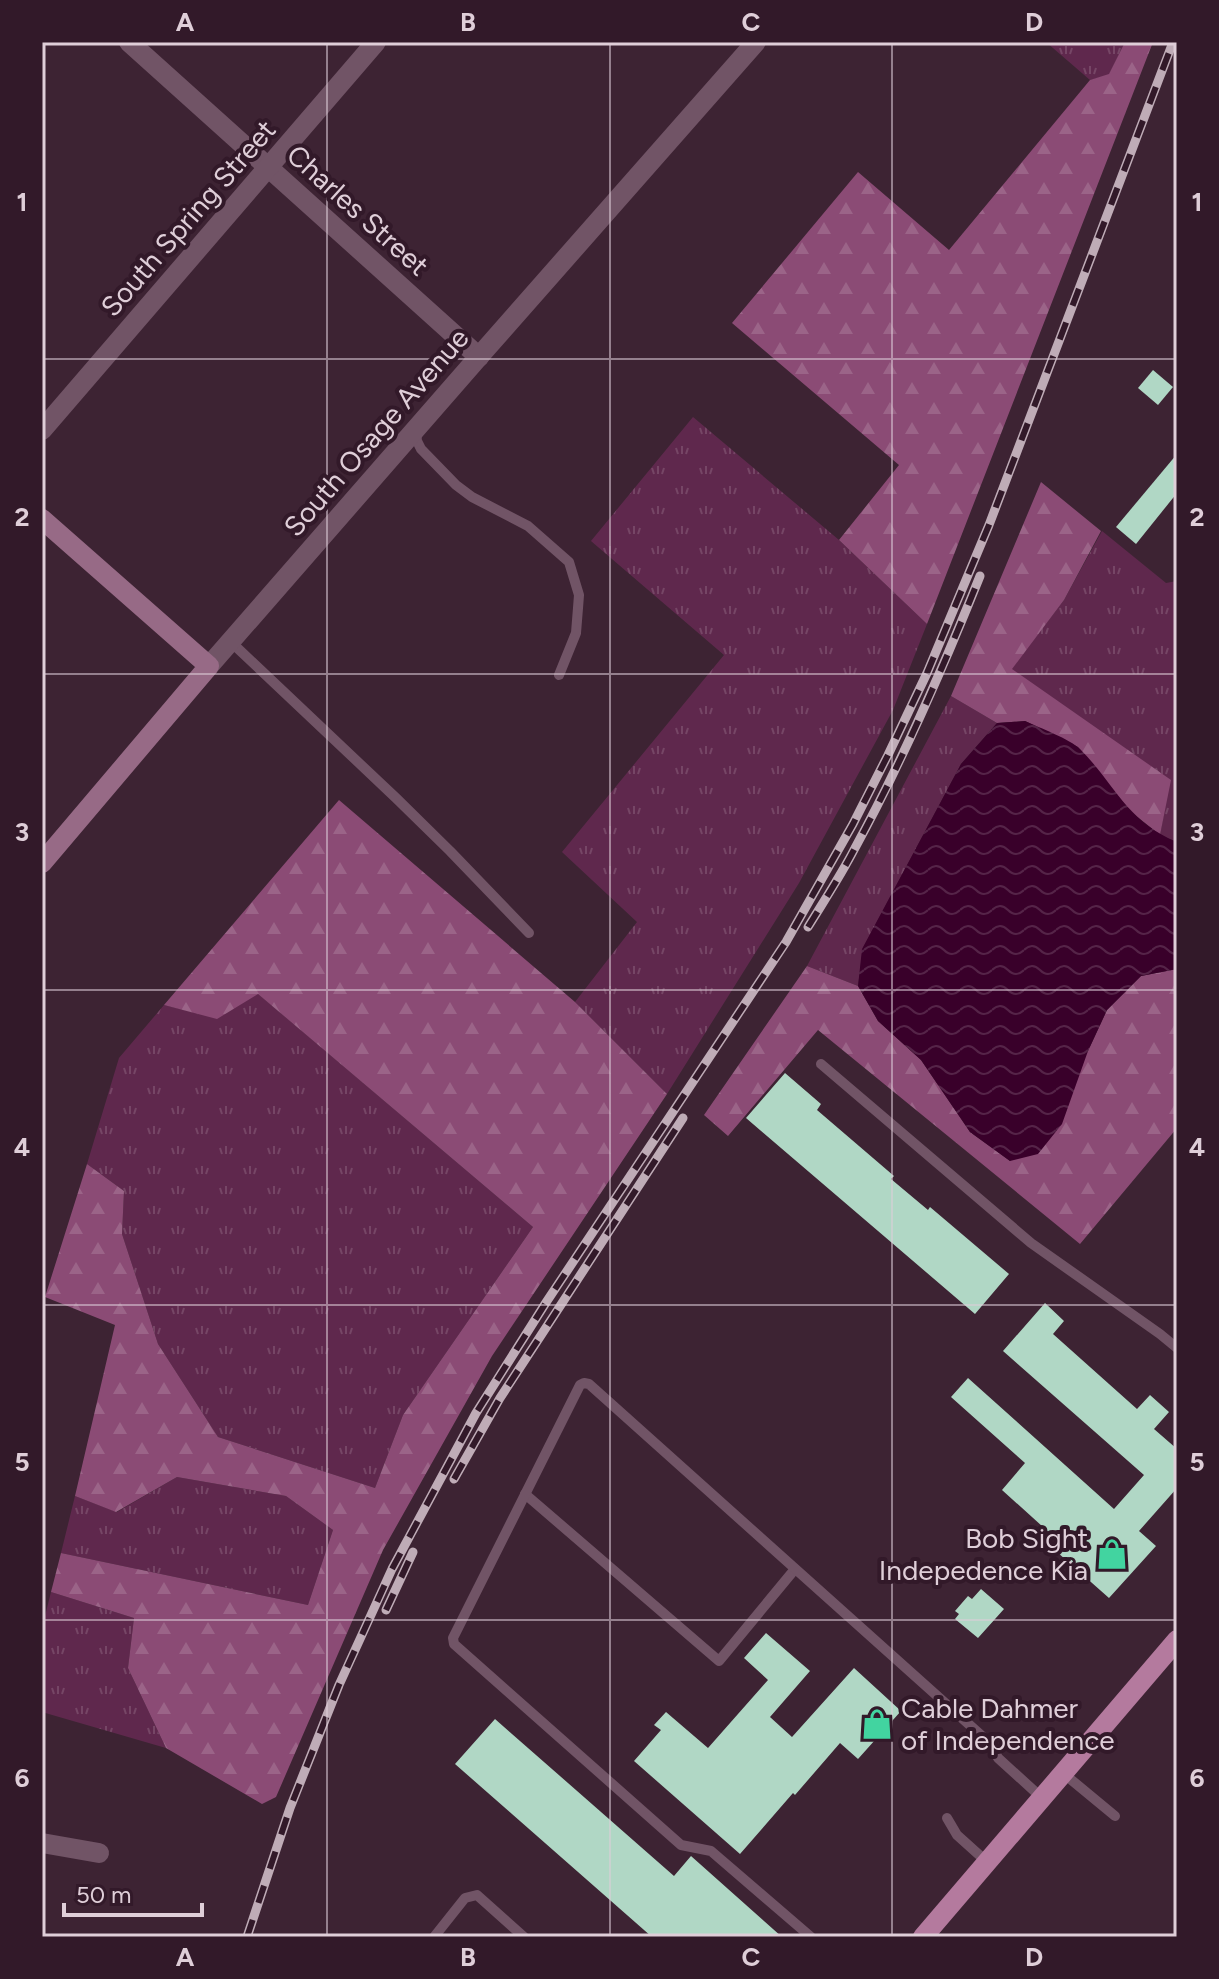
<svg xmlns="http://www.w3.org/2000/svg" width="1219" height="1979" font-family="Figtree,sans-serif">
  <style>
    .grass { fill: url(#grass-tufts) }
    .forest { fill: url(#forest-firs) }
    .water { fill: url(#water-waves) }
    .building { fill: #b0d7c5 }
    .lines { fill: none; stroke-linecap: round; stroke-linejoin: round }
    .lane { stroke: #715466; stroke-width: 10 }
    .street { stroke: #715466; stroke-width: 20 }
    .secondary { stroke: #976a86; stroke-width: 20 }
    .primary { stroke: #b47a9e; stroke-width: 20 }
    .rail-casing { stroke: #bfacb7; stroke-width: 9 }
    .rail { stroke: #321929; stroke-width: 6; stroke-dasharray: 18; stroke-linecap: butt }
    .grid { fill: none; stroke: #dfced8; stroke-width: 2; stroke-opacity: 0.55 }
    .labels { text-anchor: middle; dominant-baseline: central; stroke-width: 8; stroke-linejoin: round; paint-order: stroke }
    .street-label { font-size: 28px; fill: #dfced8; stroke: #321929 }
    .poi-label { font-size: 28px; fill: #dfced8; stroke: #321929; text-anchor: end }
    .neatline { fill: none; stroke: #dfced8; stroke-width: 3 }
    .grid-label { font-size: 26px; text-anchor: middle; font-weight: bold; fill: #dfced8 }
  </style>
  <defs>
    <pattern id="grass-tufts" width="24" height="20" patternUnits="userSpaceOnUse" patternTransform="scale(2)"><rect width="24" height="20" fill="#5f284d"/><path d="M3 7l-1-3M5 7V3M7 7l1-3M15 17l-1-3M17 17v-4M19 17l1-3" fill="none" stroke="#764666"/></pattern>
    <pattern id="forest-firs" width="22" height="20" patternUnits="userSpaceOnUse" patternTransform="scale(2)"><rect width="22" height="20" fill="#8b4b75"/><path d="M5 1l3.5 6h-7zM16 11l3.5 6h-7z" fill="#9b6488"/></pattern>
    <pattern id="water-waves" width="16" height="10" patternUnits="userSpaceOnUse" patternTransform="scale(2)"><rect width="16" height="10" fill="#39002a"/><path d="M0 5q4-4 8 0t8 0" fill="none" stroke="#552448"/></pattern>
  </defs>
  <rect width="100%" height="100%" fill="#3d2333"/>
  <!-- grass -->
  <g class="grass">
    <polygon points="1046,42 1125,42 1109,75 1090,80"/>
    <polygon points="693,417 839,540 927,624 893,710 799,883 667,1094 575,1002 637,922 562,852 724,655 591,541"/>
    <polygon points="1102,531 1166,583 1177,581 1177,842 1160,835 1170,780 1011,669 1064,600"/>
    <polygon points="951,696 997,723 961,764 863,948 858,986 807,966"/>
    <polygon points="257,993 533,1227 403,1415 375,1488 218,1437 158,1344 122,1234 124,1191 87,1164 119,1058 164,1005 217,1018"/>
    <polygon points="177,1477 286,1496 333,1530 308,1605 61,1553 75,1496 117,1512"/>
    <polygon points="51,1592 134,1618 128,1668 166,1748 42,1712 42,1628"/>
  </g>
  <!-- forest -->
  <g class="forest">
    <polygon points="1125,42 1153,42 927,624 839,540 899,465 732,323 858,172 949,250 1090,80 1109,74"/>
    <polygon points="1041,482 1101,531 1064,600 1012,669 1171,780 1160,835 1130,811 1078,747 1025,721 997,723 951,696"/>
    <polygon points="339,800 575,1002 667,1094 492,1356 383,1550 276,1797 262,1804 166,1748 128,1668 134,1618 51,1592 61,1553 308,1605 333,1530 286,1496 177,1477 116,1512 75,1496 115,1325 45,1297 87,1164 124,1191 122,1234 158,1344 218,1437 375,1488 403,1415 533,1227 258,994 217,1019 164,1005"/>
    <polygon points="807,966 858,986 878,1021 921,1060 970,1132 1010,1161 1088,1051 1107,1010 1141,976 1177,969 1177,1128 1080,1244 818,1030 728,1136 704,1115"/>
  </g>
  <!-- water -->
  <path class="water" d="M1025,721c15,7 45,18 55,28 35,35 46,72 97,93v127l-36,7 -34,34 -19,41 -26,73 -24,30 -28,7 -40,-29 -49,-72 -43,-39 -20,-35 4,-37 99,-185 36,-41z"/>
  <!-- building -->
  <g class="building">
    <polygon points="1153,370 1173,387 1158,405 1138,388"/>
    <polygon points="1177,454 1177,493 1136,544 1116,527"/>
    <polygon points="785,1073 821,1104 817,1110 894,1176 891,1179 928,1210 930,1207 1009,1274 975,1314 746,1118"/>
    <polygon points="1045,1303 1064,1321 1053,1334 1137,1409 1150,1395 1169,1412 1154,1429 1177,1449 1177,1488 1139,1531 1156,1546 1109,1598 1057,1552 1063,1545 1002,1490 1025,1463 951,1397 968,1378 1114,1509 1144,1475 1003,1351"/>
    <polygon points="981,1589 1004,1609 978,1638 955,1619 959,1614 955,1611 968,1596 972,1599"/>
    <polygon points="766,1633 810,1671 770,1717 792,1737 854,1668 901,1711 858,1759 840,1743 795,1795 793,1793 740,1854 634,1761 661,1730 654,1725 666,1712 708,1748 768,1680 744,1658"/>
    <polygon points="495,1719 674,1876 691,1856 782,1937 652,1937 455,1764"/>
  </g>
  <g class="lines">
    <!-- lane -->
    <g class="lane">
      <polyline points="416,432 417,441 421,449 456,485 472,497 528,526 569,562 579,595 578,608 576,633 559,675"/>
      <polyline points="231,642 396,798 450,851 529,933"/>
      <polyline points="821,1064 1031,1243 1160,1334 1177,1348"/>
      <polyline points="525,1494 719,1661 795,1569"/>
      <polyline points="1063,1773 1115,1816"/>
      <polyline points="947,1818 957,1835 987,1862"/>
      <polyline points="434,1937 465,1898 477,1895 524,1937"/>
      <polyline points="811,1937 711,1851 681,1845 454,1644 453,1638 580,1385 584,1383 589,1384 992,1745 998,1758 1042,1798"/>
    </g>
    <!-- street -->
    <g class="street">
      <polyline points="129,42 479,357"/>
      <polyline points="42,430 376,42"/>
      <polyline points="209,666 483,352 756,42"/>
      <polyline points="42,1843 99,1853"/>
    </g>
    <!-- secondary -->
    <polyline class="secondary" points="42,519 209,666 42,863"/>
    <!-- primary -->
    <polyline class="primary" points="923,1937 1177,1640"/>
    <defs>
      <g id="rail">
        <path d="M808,927c16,-26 33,-52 47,-79 48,-88 88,-180 125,-272"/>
        <polyline points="454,1479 500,1398 683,1118"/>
        <polyline points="386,1610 413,1552"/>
        <polyline points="247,1937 290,1808 339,1685 392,1569 476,1413 547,1301 786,942 853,824 888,755 927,673 989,525 1173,42"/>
      </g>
    </defs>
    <!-- rail casing -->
    <use href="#rail" class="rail-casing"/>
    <!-- rail -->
    <use href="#rail" class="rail"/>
  </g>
  <!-- grid -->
  <path class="grid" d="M327,42v1895M610,42v1895M892,42v1895M42,359h1135M42,674h1135M42,990h1135M42,1305h1135M42,1620h1135"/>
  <!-- icons -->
  <defs>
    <symbol id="shop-bare" viewBox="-9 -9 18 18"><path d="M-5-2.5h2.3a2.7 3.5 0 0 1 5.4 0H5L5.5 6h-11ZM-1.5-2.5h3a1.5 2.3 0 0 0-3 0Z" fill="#42d4a0" stroke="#321929" stroke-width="2.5" paint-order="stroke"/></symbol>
  </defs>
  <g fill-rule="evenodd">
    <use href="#shop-bare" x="1090" y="1532" width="44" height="44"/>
    <use href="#shop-bare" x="855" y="1702" width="44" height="44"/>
  </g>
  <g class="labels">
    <!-- street labels -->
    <g class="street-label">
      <text transform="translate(358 210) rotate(42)">Charles Street</text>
      <text transform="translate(188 218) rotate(-49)">South Spring Street</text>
      <text transform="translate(376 432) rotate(-49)">South Osage Avenue</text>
    </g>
    <!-- poi labels -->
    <g class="poi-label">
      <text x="1088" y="1538">Bob Sight<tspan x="1088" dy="32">Indepedence Kia</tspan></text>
      <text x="901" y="1708" text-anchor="start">Cable Dahmer<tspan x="901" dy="32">of Independence</tspan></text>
    </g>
  </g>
  <!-- border -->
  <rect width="1219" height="1979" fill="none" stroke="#321929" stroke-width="88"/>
  <!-- scale -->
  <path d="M64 1903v12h138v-12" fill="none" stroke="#dfced8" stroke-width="4"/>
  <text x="76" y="1903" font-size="24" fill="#dfced8" stroke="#321929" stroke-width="6" paint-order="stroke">50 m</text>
  <rect x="44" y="44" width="1131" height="1891" class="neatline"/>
  <g class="grid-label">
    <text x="185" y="31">A</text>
    <text x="468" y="31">B</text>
    <text x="751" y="31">C</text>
    <text x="1034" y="31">D</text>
    <text x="22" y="211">1</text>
    <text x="1197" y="211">1</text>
    <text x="22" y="526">2</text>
    <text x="1197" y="526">2</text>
    <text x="22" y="841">3</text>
    <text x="1197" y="841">3</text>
    <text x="22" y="1156">4</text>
    <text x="1197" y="1156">4</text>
    <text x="22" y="1471">5</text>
    <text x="1197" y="1471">5</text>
    <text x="22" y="1787">6</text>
    <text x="1197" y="1787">6</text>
    <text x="185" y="1966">A</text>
    <text x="468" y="1966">B</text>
    <text x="751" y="1966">C</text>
    <text x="1034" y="1966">D</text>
  </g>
</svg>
